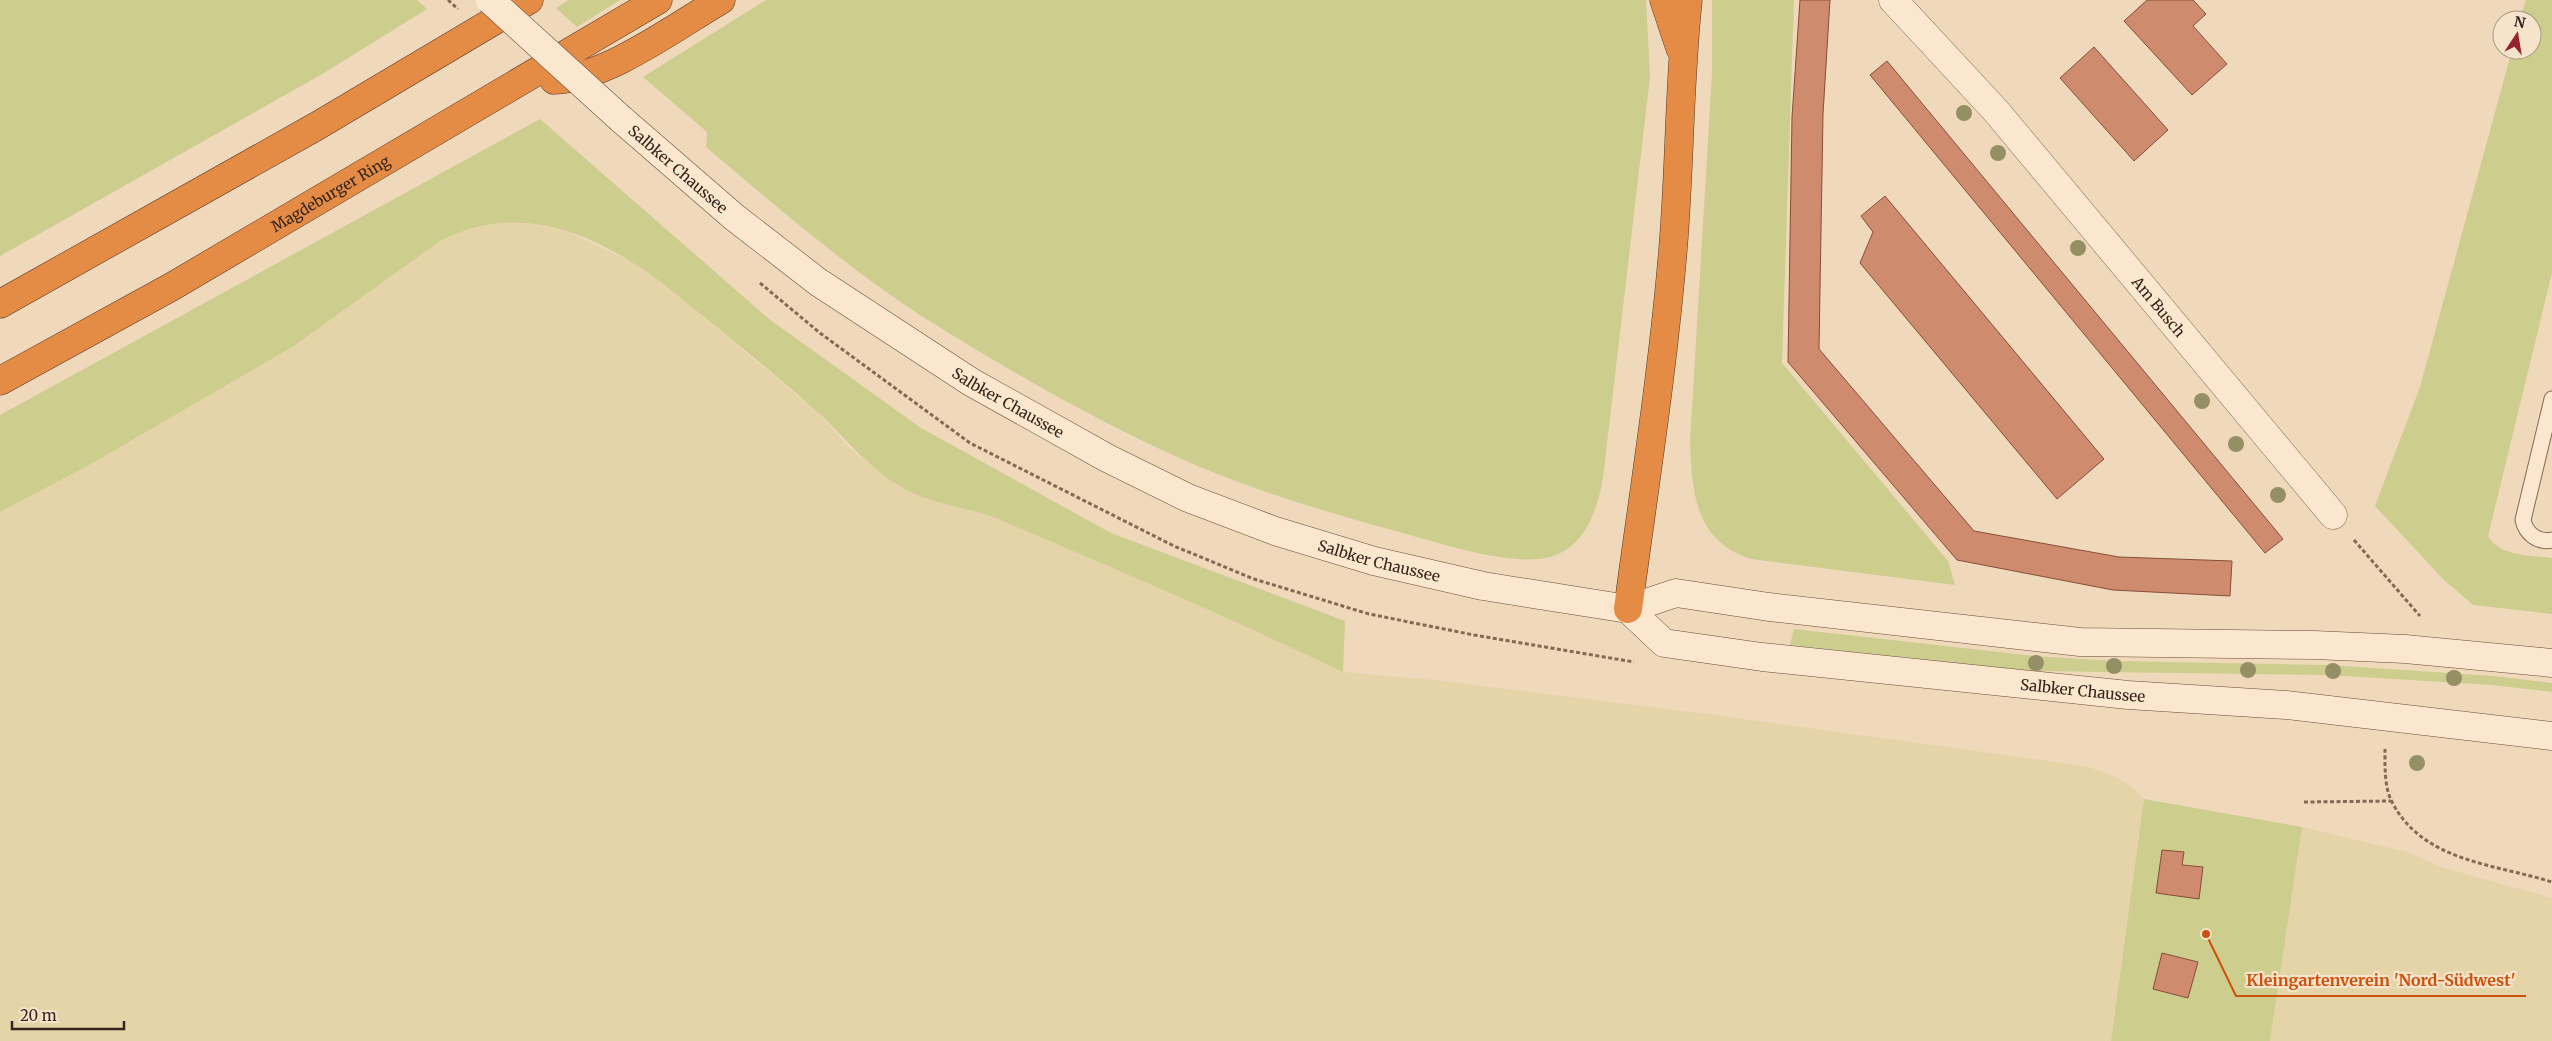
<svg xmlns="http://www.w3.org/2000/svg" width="2552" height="1041" font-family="Merriweather,serif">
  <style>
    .farmland { fill: #e5d4a7 }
    .green { fill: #cdcd8e }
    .building { fill: #cf8b6e; stroke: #864e39 }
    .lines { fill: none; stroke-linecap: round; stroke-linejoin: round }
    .lane-casing { stroke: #866954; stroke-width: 17 }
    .street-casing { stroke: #866954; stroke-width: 29 }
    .secondary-casing { stroke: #684a38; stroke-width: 29 }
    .highway-casing { stroke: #533829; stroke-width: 29 }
    .path { stroke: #866954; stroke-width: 3; stroke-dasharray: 4 2.5; stroke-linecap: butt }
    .lane { stroke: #fae7cd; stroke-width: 15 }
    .street { stroke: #fae7cd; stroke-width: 28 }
    .secondary { stroke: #fae7cd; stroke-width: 28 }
    .highway { stroke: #e48b45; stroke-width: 28 }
    .secondary-bridge-casing { stroke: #684a38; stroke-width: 29; stroke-linecap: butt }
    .path-bridge { stroke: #866954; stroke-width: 3; stroke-dasharray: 4 2.5; stroke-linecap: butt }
    .secondary-bridge { stroke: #fae7cd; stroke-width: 28 }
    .tree { fill: #958f65 }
    .labels { text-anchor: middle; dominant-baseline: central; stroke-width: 4.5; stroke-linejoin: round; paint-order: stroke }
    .street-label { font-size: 15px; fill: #34241a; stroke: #f6e4ca }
    .leader { fill: none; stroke: #cd510e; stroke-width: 2 }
    .callout-dot { fill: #cd510e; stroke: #f6e4ca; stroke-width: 2 }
    .callout-label { font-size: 16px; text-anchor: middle; font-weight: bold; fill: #cd510e; stroke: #f6e4ca; stroke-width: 4.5; stroke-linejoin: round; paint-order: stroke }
  </style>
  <rect width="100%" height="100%" fill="#efd9ba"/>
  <!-- farmland -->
  <g class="farmland">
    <polygon points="521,221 566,231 634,263 661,282 816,411 849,447 874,468 902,488 925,498 997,518 1257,630 1343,672 1434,680 1707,714 2070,764 2088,767 2115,776 2136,790 2144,799 2111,1041 0,1041 0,512 91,464 294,346 440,241 463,229 488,223"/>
    <polygon points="2302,827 2411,853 2441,867 2552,898 2552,1041 2270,1041"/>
  </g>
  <!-- green -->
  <g class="green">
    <polygon points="0,0 417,0 427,9 324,73 0,256"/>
    <polygon points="569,0 620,0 577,27 556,8"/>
    <path d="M766,0h880l4,77 -47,401c-6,34 -19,73 -58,80 -36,7 -100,-13 -135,-23 -73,-20 -147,-41 -217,-71 -93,-41 -184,-93 -270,-147 -77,-50 -147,-111 -217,-170l1,-15 -64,-55z"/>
    <path d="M1712,0h82l-12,363 166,198 7,24 -204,-26c-56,-18 -59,-66 -61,-117l22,-369z"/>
    <path d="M2526,0h26v273l-64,263c12,21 43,19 64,22v56l-79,-9 -30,-26 -68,-73 45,-119 92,-337h20v-30h-12z"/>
    <path d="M540,119l229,200 152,109 190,105 234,88 -2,51c-112,-54 -226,-102 -340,-151 -33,-14 -72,-16 -102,-34 -37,-22 -56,-51 -86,-77 -50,-45 -103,-86 -154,-128 -67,-49 -142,-82 -221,-41l-146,105 -203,118 -91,48v-97z"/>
    <polygon points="1794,629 2034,656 2114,661 2329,665 2493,676 2552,683 2552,692 2492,685 2328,675 2033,671 1790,645"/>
    <polygon points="2144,799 2302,827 2270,1041 2111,1041"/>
  </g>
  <!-- building -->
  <g class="building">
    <polygon points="1800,0 1830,0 1823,114 1819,349 1974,531 2119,557 2232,561 2230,596 2113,590 1957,560 1788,362 1792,117"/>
    <polygon points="2147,0 2193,0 2206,14 2193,26 2227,64 2192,95 2124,21"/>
    <polygon points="2094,47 2168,130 2134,161 2060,78"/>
    <polygon points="1887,61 2283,539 2265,553 1870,75"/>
    <polygon points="1885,196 2104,459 2057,499 1860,263 1873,232 1861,216"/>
    <polygon points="2162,850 2184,852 2182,865 2203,867 2199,899 2156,893"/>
    <polygon points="2162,953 2198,962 2188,998 2153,989"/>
  </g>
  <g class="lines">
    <defs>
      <path id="lane" d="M2552,399l-29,121c3,14 15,23 29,20"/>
      <g id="street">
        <path id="s1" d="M1893,0l103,111 337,404"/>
      </g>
      <g id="secondary">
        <path id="s2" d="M621,119l113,98 84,65 153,100 136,76 81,40 87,33 99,30 109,25 145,23 48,-16 93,14 311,35 234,3 91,4 147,14"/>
        <path id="s3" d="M1628,609l36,34 98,14 366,38 158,10 266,31"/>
      </g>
      <g id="highway">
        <polyline points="1664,0 1680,48"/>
        <path d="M554,80c53,-2 121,-53 167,-80"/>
        <polyline points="0,304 317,126 529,0"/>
        <path id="s4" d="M0,381l173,-95 485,-286"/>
        <path d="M1628,609c16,-120 35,-239 45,-360 7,-83 6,-166 15,-249"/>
      </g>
    </defs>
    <!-- lane casing -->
    <use href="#lane" class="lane-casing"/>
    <!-- street casing -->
    <use href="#street" class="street-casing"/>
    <!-- secondary casing -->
    <use href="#secondary" class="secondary-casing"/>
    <!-- highway casing -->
    <use href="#highway" class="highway-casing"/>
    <!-- path -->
    <g class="path">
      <polyline points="760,283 820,333 970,443 1174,546 1254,579 1369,614 1474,635 1634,662"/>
      <polyline points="2354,540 2420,616"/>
      <path d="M2385,749c0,16 -1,38 7,53 31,60 103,62 160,80"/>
      <polyline points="2304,802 2391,801"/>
    </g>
    <!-- lane -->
    <use href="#lane" class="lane"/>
    <!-- street -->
    <use href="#street" class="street"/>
    <!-- secondary -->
    <use href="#secondary" class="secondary"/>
    <!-- highway -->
    <use href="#highway" class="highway"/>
    <defs>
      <polyline id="secondary-bridge" points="490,0 621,119"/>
    </defs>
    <!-- secondary-bridge casing -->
    <use href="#secondary-bridge" class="secondary-bridge-casing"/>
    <!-- path-bridge -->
    <polyline class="path-bridge" points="448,0 458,9"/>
    <!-- secondary-bridge -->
    <use href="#secondary-bridge" class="secondary-bridge"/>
  </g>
  <!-- trees -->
  <g class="tree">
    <circle cx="1964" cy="113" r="8"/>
    <circle cx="1998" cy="153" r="8"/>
    <circle cx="2078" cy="248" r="8"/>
    <circle cx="2202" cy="401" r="8"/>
    <circle cx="2236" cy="444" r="8"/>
    <circle cx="2278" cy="495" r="8"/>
    <circle cx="2036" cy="663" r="8"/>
    <circle cx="2114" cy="666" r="8"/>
    <circle cx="2248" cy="670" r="8"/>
    <circle cx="2333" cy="671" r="8"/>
    <circle cx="2454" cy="678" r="8"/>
    <circle cx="2417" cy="763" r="8"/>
  </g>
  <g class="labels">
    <!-- street labels -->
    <g class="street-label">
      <text stroke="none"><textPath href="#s2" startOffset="76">Salbker Chaussee</textPath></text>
      <text stroke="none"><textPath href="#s4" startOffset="380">Magdeburger Ring</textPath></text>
      <text stroke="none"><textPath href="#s1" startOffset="406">Am Busch</textPath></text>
      <text stroke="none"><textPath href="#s2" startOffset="481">Salbker Chaussee</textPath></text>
      <text stroke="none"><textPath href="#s2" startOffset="886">Salbker Chaussee</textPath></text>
      <text stroke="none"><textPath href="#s3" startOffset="471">Salbker Chaussee</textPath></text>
    </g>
  </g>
  <!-- callouts -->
  <path class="leader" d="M2206 934L2236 996H2526"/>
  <circle class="callout-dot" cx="2206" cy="934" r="5"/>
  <g class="callout-label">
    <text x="2381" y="986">Kleingartenverein 'Nord-Südwest'</text>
  </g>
  <!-- north arrow -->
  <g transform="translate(2517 35) rotate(12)"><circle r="24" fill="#f6e4ca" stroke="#a89784"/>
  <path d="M0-4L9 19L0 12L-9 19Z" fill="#972231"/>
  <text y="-8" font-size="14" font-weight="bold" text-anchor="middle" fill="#34241a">N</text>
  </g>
  <!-- scale -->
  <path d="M12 1021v8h112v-8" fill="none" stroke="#34241a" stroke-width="2.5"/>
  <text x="20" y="1021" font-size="15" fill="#34241a" stroke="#f6e4ca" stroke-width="4" paint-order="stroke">20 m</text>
</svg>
